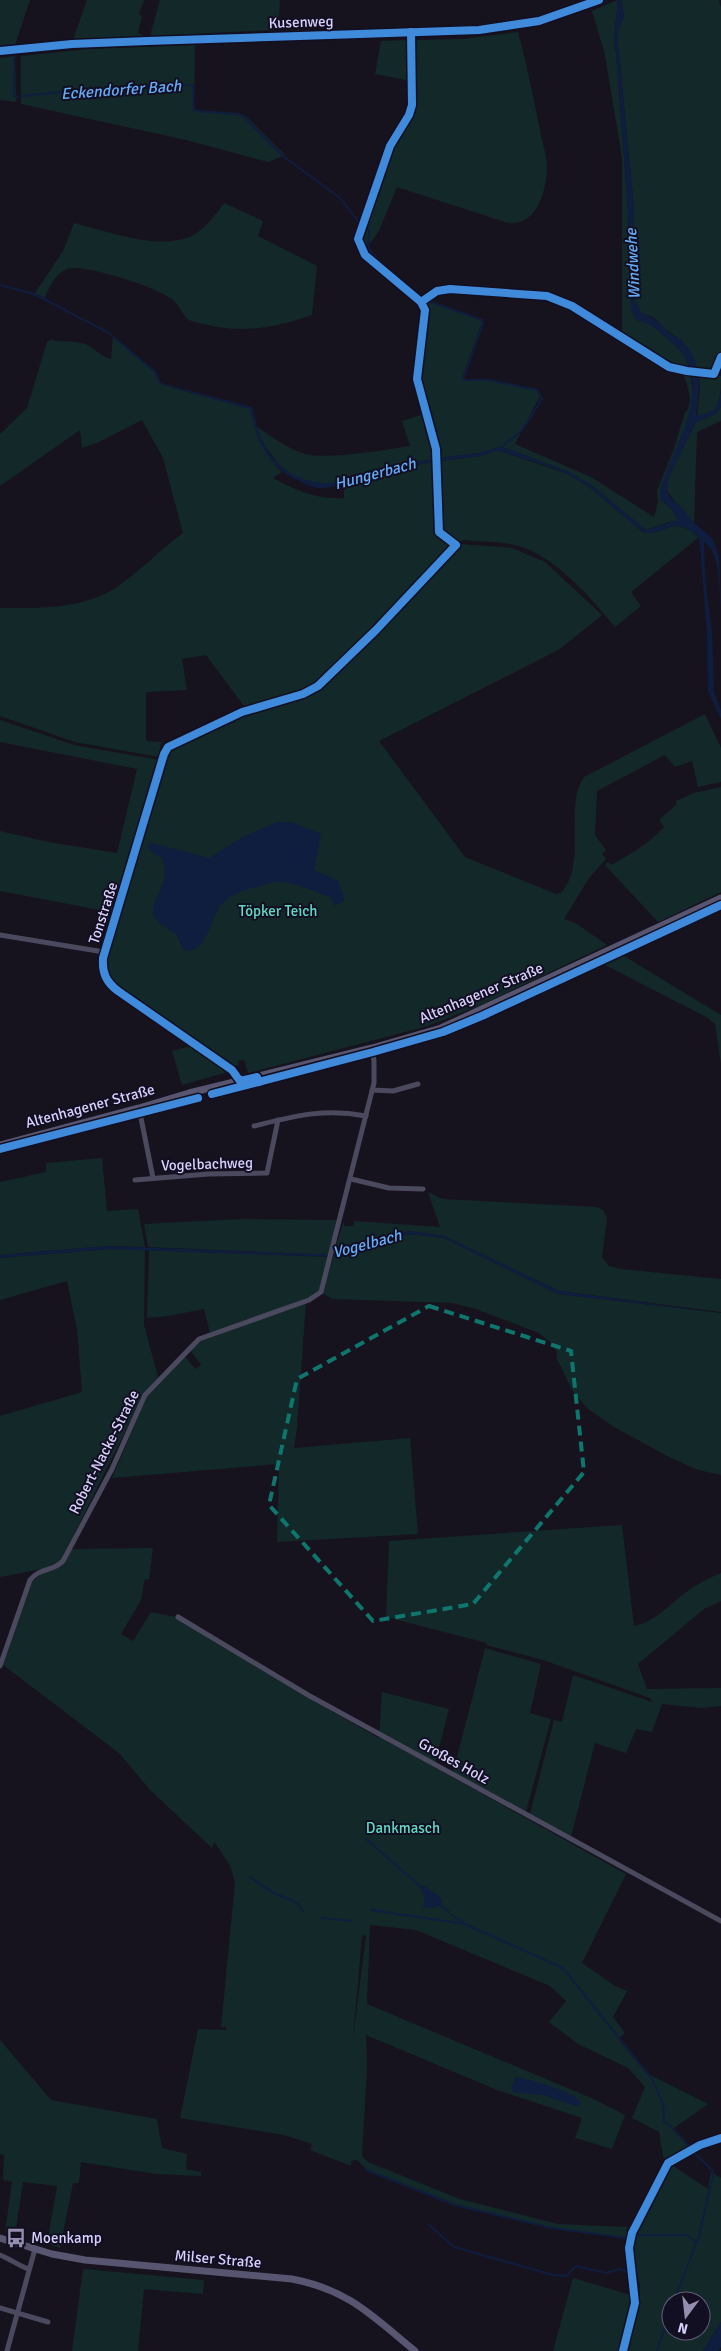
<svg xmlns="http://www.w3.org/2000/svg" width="721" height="2351" font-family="Signika,sans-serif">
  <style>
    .green { fill: #132829; fill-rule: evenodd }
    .water { fill: #0f1d3f }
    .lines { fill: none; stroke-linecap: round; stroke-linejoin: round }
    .stream { stroke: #0f1d3f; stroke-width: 2 }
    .minor { stroke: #4b495e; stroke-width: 5 }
    .tertiary { stroke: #4b495e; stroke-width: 6 }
    .secondary { stroke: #585570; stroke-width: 7 }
    .cycleway-casing { stroke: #130f22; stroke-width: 11 }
    .cycleway { stroke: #408adc; stroke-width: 8 }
    .marked { fill: none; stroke: #0f766e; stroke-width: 4; stroke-dasharray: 10 6; stroke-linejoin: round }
    .labels { text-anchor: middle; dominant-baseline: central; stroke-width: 4; stroke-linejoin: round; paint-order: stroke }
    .street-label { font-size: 15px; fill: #d9d1fd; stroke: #130f22 }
    .park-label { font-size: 15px; fill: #61dac3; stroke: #130f22 }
    .poi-label { font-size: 15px; fill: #d9d1fd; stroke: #130f22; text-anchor: start }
    .water-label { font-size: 16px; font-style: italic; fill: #64abf8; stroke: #130f22 }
  </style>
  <rect width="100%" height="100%" fill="#16131e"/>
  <!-- green -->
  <g class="green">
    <polygon points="0,0 30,0 15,45 0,46"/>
    <polygon points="87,0 144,0 139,14 142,16 138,33 146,36 73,39"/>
    <polygon points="160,0 280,0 279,19 274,30 150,36"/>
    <path d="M617,0c2,18 -6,33 -1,52l12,157 2,85 7,26 13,3 25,22 12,14 2,11 -23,-7 -44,-28v-177l-17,-103 -13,-44z"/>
    <polygon points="621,0 719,0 721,8 721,354 713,373 697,371 693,358 681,340 666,330 653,317 642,314 634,299 634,209 617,33 624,16"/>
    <path d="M518,32c9,33 15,65 22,98 2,12 7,26 7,38 -1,24 -10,58 -39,55l-111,-36 -18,44 -11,15c5,10 15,16 21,25l-2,-1c-14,-10 -38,-26 -20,-43l22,-74 19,-33 6,-14 -1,-66 50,-1z"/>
    <polygon points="410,40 411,78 406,80 375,74 381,41"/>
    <polygon points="195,45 194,110 239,113 246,116 285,155 268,162 186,140 21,104 21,56 89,49"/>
    <polygon points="15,56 16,102 0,100 0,58"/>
    <path d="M224,203l39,18 -5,15 59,30 -5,49c-36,13 -71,19 -108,9 -4,-1 -11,-2 -15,-4 -7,-5 -10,-16 -17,-21 -14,-11 -89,-36 -105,-30 -12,5 -18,18 -22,29l-10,-5 28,-42 11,-28c33,8 90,30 121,11 12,-7 21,-20 29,-31z"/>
    <path d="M430,301l51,18 1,3 -20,57h25l49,10 4,7 -25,48 76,33 63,40 4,-15 -1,-11 16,-40 12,-38c10,-11 2,-28 -2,-40l7,1c12,45 -24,83 -29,126l10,8 8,13 -10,1 -23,8 -55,-45 -22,-13 -61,-23 -8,-2 -21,6 -40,5c-4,-27 -18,-53 -20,-80 -3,-25 8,-49 8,-74z"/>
    <path d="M113,337l43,36 4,11 90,25c5,25 14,45 32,63l-9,6c22,12 45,22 71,20v-14c32,-4 60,-20 92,-22l2,70 15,12 -38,43 -97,96 -16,9 -56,17 -40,-54 -24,4 5,31 -41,2v49l15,1 -2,15 -84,-15 -75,-26v-108c39,0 82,2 117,-21 23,-16 43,-37 66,-54l-20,-75 -21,-38 -43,22 -17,6 -2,-18 -80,56v-52l27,-26 20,-66 4,-2c11,2 27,0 36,5 9,4 13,11 24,14z"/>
    <path d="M699,375l22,1c0,10 0,31 -8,36 -4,2 -11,2 -16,4l3,-27z"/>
    <path d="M721,406v15l-24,11 -3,92c-4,-4 -27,-31 -27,-34 -2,-15 22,-53 29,-68l20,-8z"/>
    <path d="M424,414l12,45c-54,4 -121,55 -163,-2 -7,-10 -14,-18 -16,-30 14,9 31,22 48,27 23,6 80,-4 105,-8l-8,-25z"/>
    <path d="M497,450l71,24 21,13 55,46c25,1 27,-19 55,4l-68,55 10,14 -26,21c-22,-27 -62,-73 -97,-81 -17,-5 -36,-4 -54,-6l-7,2 -15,-8 -2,-73 41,-5z"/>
    <path d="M461,544l51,4 33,14 57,53 -42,34 -181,92 86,116 91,37 5,-1c27,-30 2,-87 23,-116l121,-63 16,34v34l-23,5 -6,-26 -17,6 -10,-12 -68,36 -2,44 11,15 -4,4 4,5 -17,19 -25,41 13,5 30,21 -124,59 -55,22 -180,47 -4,-13 -6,1 1,4 -6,1 -113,-77c-12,-11 -15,-22 -12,-38l59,-197 6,-7 58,-28 74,-23 10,-6 92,-88z"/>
    <polygon points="0,720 74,745 159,760 115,913 0,891 0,831 49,842 117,853 137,769 0,742"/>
    <path d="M721,787v105l-63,30 -53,-57 3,-3 3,3c19,-11 38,-21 53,-38l-5,-7 18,-16 -1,-3 18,-8z"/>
    <polygon points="624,956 721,1015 721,1064 715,1024 708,1018 605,965"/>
    <polygon points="191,1046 228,1072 182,1085 172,1051"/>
    <polygon points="102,1158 107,1211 138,1209 145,1247 108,1246 0,1255 0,1182 46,1172 46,1163"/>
    <polygon points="428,1192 443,1199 597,1207 603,1210 607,1218 602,1257 609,1266 621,1269 721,1279 721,1312 559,1291 444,1236 409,1231 333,1255 344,1220 344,1226 354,1226 354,1221 440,1227"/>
    <polygon points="242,1219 338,1220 331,1255 148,1247 144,1224"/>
    <polygon points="409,1234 444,1238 558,1294 721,1313 721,1475 698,1470 671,1458 614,1427 588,1409 573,1392 557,1359 557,1352 550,1342 539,1333 476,1309 452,1303 333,1299 322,1293 333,1257"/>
    <polygon points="108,1249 145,1250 144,1325 158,1377 144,1394 61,1560 42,1569 0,1577 0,1416 82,1392 77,1329 67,1281 0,1300 0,1258"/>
    <polygon points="149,1250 330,1257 322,1288 314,1296 210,1333 204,1309 168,1316 147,1318"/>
    <polygon points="306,1302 297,1428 294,1448 410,1438 418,1534 277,1542 279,1464 112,1478 147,1396 185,1356 195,1369 201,1365 190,1350 200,1340"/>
    <path d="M622,1525l12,101c19,-4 31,-17 46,-29 12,-10 26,-18 41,-24v28l-17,8 -66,55 9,25 74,-1v18l-20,2 -39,-4 -10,28 -16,-3 -10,24 -31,-10 -24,94 -41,-23 24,-94 8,2 11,-47 79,27 -2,-4 -107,-38 -57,-15 1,-2 -101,-26 3,-76z"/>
    <path d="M153,1548l-4,32 -4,-1 -4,21 -20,34 12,7 18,-29 25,5 127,78 76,43 3,-46 67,17 -15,58 192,107 -44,89 33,23 12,5 -14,26 12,16 -7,6 28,34 62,31 -34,24 16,19 -21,12 -6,-2 -4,-25 -27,-14 13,-31 -17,-19 -50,-24 -29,-22 17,-21 -16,-15 -134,-56 -46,-5 -3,79 222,93 36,18 -13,34 -37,-11 7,-20 -85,-28 -131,-55 1,32 -5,89 6,6 92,37 98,25 69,3 -1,11 -74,-10 -97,-24 -89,-35 -9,-9 -6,1v5l-41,-16 2,-6 -28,-9 -104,-17 18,-89 28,1v-3h-5l14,-144 -5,-18 -16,-23 -2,6 -61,-57 -32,-38 -116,-88 29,-84 15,-10 11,-3 14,-19zM362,1935l4,1 -13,103 9,-103z"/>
    <polygon points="485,1648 541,1664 530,1713 551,1719 526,1812 453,1773"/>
    <polygon points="0,2040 51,2100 157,2119 162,2148 187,2154 186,2169 201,2172 201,2176 156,2174 81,2162 79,2183 73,2183 60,2248 47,2244 57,2186 23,2182 15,2235 5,2232 12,2182 3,2180 4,2155 0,2154"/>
    <path d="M672,2165l36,24 3,-17 10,6v144l-18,29h-77l13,-49 1,-16 -9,-43 30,-61zM671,2301h30v30h-30z"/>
    <polygon points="83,2269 204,2280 203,2294 144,2289 138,2351 72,2351"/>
    <polygon points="573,2278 631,2295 630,2320 620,2351 553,2351"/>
  </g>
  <!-- water -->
  <g class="water">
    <path d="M617,0h4l3,16 -7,17 17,176v90l8,15c12,4 16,8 25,17 3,3 9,5 13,8 24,21 20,49 16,76 19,-2 21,-5 25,-24v15l-5,8 -20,8 -28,57 -1,12 3,7 12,10 10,13 20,17 7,18 2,51c-2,-19 0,-53 -17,-65l1,34 7,56 2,60 7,18v9l-13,-28 -1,-59 -8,-95c-28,-23 -30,-3 -55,-4l-55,-46 -21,-13 -24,-9 -47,-15 -16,6 -41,5 -1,-3 40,-5 21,-6 8,2 61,23 22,13 55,45 32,-10 -7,-12 -10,-8 -1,-8c13,-49 61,-110 9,-152 -11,-9 -17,-17 -32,-20l-6,-10 -3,-101 -12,-157c-5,-19 3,-34 1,-52z"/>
    <path d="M159,379l2,4 91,24c7,29 14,54 42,68 50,24 92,-13 142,-16v3c-32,2 -60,17 -92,22 -9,2 -18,5 -27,4 -8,-2 -16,-6 -24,-10 -27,-14 -37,-41 -43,-69l-90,-25z"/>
    <path d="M277,822h14l30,12 -7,36 24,11 5,12 1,8 -9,5 -5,-9c-16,-5 -38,-17 -55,-15 -5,0 -10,3 -15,4 -15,4 -27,6 -38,18 -12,12 -15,53 -38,46l-9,-17c-7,-3 -22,-13 -22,-21 0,-18 17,-26 10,-53l-14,-9 -1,-5 4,-2 57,15 32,-20z"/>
    <polygon points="409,1231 444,1236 559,1291 721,1313 558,1294 444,1238 409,1234 337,1257 108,1249 0,1258 0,1255 108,1246 337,1255"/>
    <polygon points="423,1885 442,1899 441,1905 432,1908 423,1908 425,1896 420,1888"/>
    <path d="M516,2077c12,2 61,15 65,26l-4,3 -35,-11 -29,-3 -2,-6z"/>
    <polygon points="721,2322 721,2347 718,2351 703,2351"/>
  </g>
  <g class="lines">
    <!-- stream -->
    <g class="stream">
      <polyline points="0,46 14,45"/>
      <polyline points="14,56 14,96 18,97"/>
      <polyline points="23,96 61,92 193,85 194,111"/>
      <polyline points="197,111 236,114 243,116 283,156 340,198 361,225"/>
      <path d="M366,228l3,2c1,5 -1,11 -1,16 2,9 45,47 55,52"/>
      <polyline points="0,285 34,294 109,333 155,372 160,383"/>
      <path d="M431,302l51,18 1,3 -20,57h25l49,10 5,8c-7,12 -14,26 -24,36 -6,6 -14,8 -18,16"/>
      <polyline points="366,1839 421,1887"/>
      <path d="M250,1877c8,5 16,12 24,16 11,6 24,6 29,19"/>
      <polyline points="439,1904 449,1912"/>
      <polyline points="371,1910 465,1924 563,1968 652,2079 663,2104 664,2122 667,2123 690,2147"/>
      <polyline points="452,1915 463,1922"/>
      <polyline points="322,1918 351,1921"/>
      <polyline points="366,2170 455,2205 552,2228 626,2238"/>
      <polyline points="428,2224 454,2247 553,2275 566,2276 576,2266 606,2273 619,2269 629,2272"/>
      <polyline points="633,2235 686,2235 696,2242"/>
      <polyline points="674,2301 699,2236 713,2175 713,2171 693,2152"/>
      <polyline points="657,2351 671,2309"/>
    </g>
    <!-- minor -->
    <g class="minor">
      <polyline points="218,723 171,745 165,751 102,964 104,975 110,985 232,1070 240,1081"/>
      <polyline points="0,935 104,952"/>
      <polyline points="372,1090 393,1091 418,1084"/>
      <polyline points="139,1108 153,1178"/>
      <path d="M254,1126c41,-10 69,-18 112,-10"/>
      <polyline points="351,1179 389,1188 423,1189"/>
      <polyline points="135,1180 208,1174 267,1173 278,1120"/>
      <polyline points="178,1617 308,1695 721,1921"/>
      <path d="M0,1666l30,-86c9,-12 24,-9 33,-19l49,-92 33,-74 54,-56 110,-39 12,-8 53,-209v-22l-2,-13"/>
      <path d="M0,2255c11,4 18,11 29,14"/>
      <polyline points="0,2308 48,2322"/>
      <polyline points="7,2351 35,2249"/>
      <polyline points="623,2351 635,2303 629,2248 632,2233 668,2163 700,2145 721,2138"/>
    </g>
    <!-- tertiary -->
    <polyline class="tertiary" points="0,51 72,44 147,41 479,30 539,21 599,0"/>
    <!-- secondary -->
    <g class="secondary">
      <polyline points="0,1145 139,1108 189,1093 372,1048 441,1028 721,898"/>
      <path d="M0,2238l52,16 33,6 207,19c57,11 80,37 123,72"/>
    </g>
    <defs>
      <g id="cycleway">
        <polyline points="0,51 72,44 147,41 479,30 539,21 599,0"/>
        <polyline points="421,302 437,291 450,289 547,296 572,306 669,367 687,371 714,374 721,357"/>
        <path d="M259,1082l-2,-5 -17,4 -8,-11 -114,-79c-12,-9 -16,-18 -15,-33l61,-204 4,-7 74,-35 61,-18 15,-8 58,-56 80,-85 -17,-13 -3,-83 -19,-70 8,-69 -4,-8 -56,-47 -7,-16 32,-93 19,-31 3,-10 -1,-73"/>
        <polyline points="212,1094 373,1052 443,1032 484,1015 721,905"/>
        <polyline points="0,1149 198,1098"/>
        <polyline points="623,2351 635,2303 629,2248 632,2233 668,2163 700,2145 721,2138"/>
      </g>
    </defs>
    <!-- cycleway casing -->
    <use href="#cycleway" class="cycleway-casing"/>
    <!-- cycleway -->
    <use href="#cycleway" class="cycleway"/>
  </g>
  <!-- marked area -->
  <path class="marked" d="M429,1306l142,45 13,121 -111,132 -100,17 -104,-116 28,-126z"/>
  <!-- icons -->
  <defs>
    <symbol id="bus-bare" viewBox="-9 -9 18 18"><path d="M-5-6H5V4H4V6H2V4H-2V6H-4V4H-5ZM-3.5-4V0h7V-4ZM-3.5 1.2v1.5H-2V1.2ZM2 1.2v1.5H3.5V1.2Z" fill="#958eaf" stroke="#130f22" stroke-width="2.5" paint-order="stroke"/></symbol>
  </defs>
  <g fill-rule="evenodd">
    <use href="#bus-bare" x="2" y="2224" width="28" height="28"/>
  </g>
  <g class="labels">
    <!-- street labels -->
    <g class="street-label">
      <text transform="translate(301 22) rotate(-2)">Kusenweg</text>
      <text transform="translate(103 913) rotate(-72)">Tonstraße</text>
      <text transform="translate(481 993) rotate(-23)">Altenhagener Straße</text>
      <text transform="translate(90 1106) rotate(-15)">Altenhagener Straße</text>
      <text transform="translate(207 1164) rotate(-2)">Vogelbachweg</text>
      <text transform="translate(104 1452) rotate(-63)">Robert-Nacke-Straße</text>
      <text transform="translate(454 1761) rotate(29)">Großes Holz</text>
      <text transform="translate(218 2259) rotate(5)">Milser Straße</text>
    </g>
    <!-- park labels -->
    <g class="park-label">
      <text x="278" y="911">Töpker Teich</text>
      <text x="403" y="1828">Dankmasch</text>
    </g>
    <!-- poi labels -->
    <g class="poi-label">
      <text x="31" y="2238">Moenkamp</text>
    </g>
    <!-- water labels -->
    <g class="water-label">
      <text transform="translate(121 90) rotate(-4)">Eckendorfer Bach</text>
      <text transform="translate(633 264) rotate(-93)">Windwehe</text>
      <text transform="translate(375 474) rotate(-15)">Hungerbach</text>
      <text transform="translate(367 1244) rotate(-15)">Vogelbach</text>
    </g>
  </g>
  <!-- north arrow -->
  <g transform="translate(686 2316) rotate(195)"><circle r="24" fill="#130f22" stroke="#625d7a"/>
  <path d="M0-4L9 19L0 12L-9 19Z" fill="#958eaf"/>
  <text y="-8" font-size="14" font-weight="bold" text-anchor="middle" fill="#d9d1fd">N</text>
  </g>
</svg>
